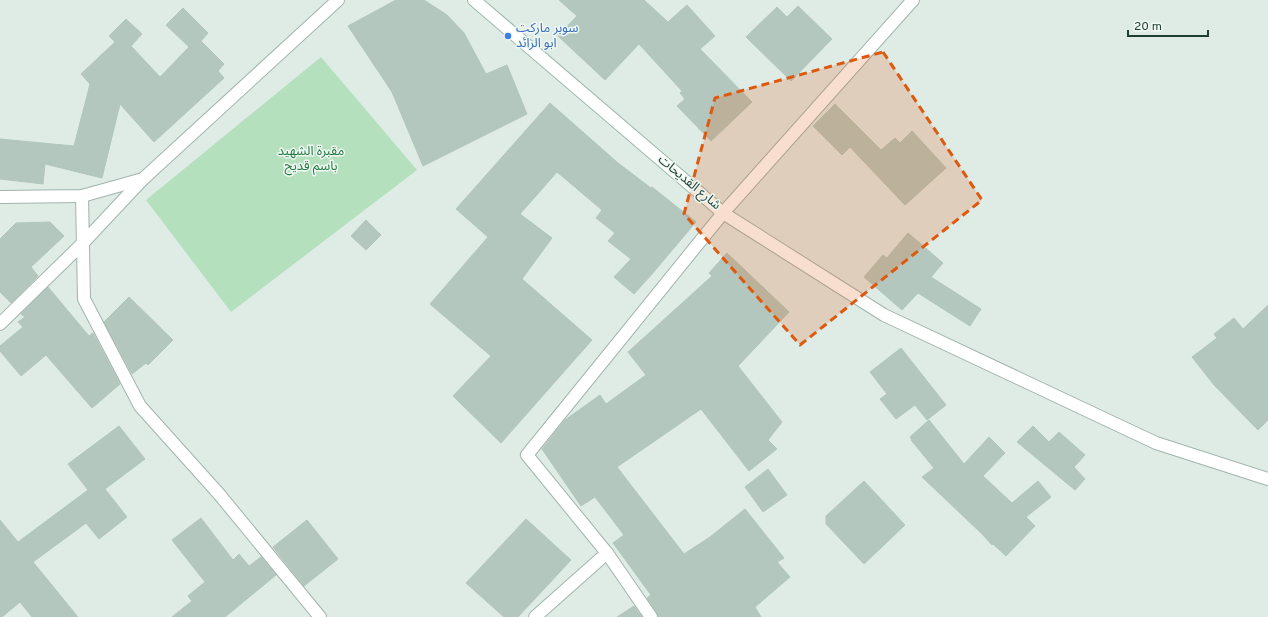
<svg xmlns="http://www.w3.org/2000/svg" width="1268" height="617" font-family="Overpass,'Noto Sans Arabic',sans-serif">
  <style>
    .green { fill: #b5e0be }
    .building { fill: #b4c7be; stroke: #b1c7bc }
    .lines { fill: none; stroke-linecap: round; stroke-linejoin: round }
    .lane-casing { stroke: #a1b4ad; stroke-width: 14 }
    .street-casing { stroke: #a1b4ad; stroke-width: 14 }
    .secondary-casing { stroke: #9cb9ad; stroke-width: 14 }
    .lane { stroke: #fff; stroke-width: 12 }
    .street { stroke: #fff; stroke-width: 12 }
    .secondary { stroke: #fff; stroke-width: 12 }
    .marked { fill: #de580e; fill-opacity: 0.2; stroke: #de580e; stroke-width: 3; stroke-dasharray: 8 5; stroke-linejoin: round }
    .shop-dot { fill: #3f7fe0; stroke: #f0f8f4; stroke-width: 1.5 }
    .labels { text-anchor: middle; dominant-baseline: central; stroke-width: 3; stroke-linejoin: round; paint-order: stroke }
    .shop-label { font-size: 13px; fill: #366cbe; stroke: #f0f8f4; text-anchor: start }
    .park-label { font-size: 13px; fill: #237a41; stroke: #f0f8f4 }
    .street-label { font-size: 13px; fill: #1e3e34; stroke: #f0f8f4 }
  </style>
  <rect width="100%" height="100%" fill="#dfece6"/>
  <!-- green -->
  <polygon class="green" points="321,57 417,170 231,312 146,200"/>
  <!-- building -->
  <g class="building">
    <polygon points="396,0 424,0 447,15 464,33 486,74 507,65 527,114 423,166 392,92 348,26"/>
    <polygon points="559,0 644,0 668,22 687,5 715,36 700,49 752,102 711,141 677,106 685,99 680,93 682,91 639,44 605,80 558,36 577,16"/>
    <polygon points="798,6 832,39 791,81 746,37 777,7 787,17"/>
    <polygon points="183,8 208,33 201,41 224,64 218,71 224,78 154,142 120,104 102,178 45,164 43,184 0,179 0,139 74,146 90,84 81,74 115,42 109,36 126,19 142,34 131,46 160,77 189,47 166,25"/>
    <polygon points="550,103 618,163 651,188 652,187 696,222 652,274 634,294 614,277 631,259 608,241 615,233 596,218 602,210 557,172 520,214 552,238 522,279 592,340 501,443 453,396 491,356 430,304 488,237 456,209"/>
    <polygon points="835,104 881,150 895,138 900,143 912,131 946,168 905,205 850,147 842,155 813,126"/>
    <polygon points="366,220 381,235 366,250 351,236"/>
    <polygon points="50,222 64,236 31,267 38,276 11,303 0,292 0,239 16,223"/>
    <polygon points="908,233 943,263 931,277 981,309 970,326 918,293 902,310 864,277 883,255 887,258"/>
    <polygon points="727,253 789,312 738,366 782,422 768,440 777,449 749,471 701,409 617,467 684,554 710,537 745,509 784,558 777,562 790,577 755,607 761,617 658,617 657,613 647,598 651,595 613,543 624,535 595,497 581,506 542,449 565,420 600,395 606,404 646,375 628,352 712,276 709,273"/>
    <polygon points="48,287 89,336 93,333 120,384 92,408 46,355 21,376 0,351 0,346 23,327 18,322 25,317 21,314"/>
    <polygon points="129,297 173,340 148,365 146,363 132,374 104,322"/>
    <polygon points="1268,305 1268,420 1258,430 1214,385 1192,357 1217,338 1214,334 1234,318 1243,329"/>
    <polygon points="901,348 946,405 927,420 915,405 896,419 880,399 887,394 870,372"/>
    <polygon points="929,420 964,464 989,437 1005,453 983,476 1012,503 1038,481 1051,497 1026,517 1035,526 1006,556 993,544 992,545 982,534 922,477 934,468 911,440 912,440 910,437"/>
    <polygon points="119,426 145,459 105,489 127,517 99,539 86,523 33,562 78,617 32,617 20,602 2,617 0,617 0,520 18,542 88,490 68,464"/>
    <polygon points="1033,426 1049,442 1059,432 1085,455 1074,467 1085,479 1075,490 1017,442"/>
    <polygon points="768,469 787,495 763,512 745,487"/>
    <polygon points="864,481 905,525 864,564 826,524 826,516"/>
    <polygon points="201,518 233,560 239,554 249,566 261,557 276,575 225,617 172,617 192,601 188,596 205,582 172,540"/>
    <polygon points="526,519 571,560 518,617 504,617 466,583"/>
    <polygon points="307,520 338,559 304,586 273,547"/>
    <polygon points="634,606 642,617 617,617"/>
  </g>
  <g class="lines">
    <defs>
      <g id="lane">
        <polyline points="723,213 884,315 1156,443 1268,479"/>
        <polyline points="0,324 83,243 143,179"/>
        <polyline points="607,553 651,617"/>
      </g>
      <g id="street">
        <polyline points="82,196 84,299 140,406 219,494 320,617"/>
        <polyline points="0,197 82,196 143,179 338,0"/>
        <polyline points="535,617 607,553 527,455 723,213 913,0"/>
      </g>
      <polyline id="secondary" points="474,0 723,213"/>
    </defs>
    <!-- lane casing -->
    <use href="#lane" class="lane-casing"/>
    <!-- street casing -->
    <use href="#street" class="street-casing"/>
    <!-- secondary casing -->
    <use href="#secondary" class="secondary-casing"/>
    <!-- lane -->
    <use href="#lane" class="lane"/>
    <!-- street -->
    <use href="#street" class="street"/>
    <!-- secondary -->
    <use href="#secondary" class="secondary"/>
  </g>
  <!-- marked area -->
  <path class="marked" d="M883,52l99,148 -182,145 -116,-131 31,-116z"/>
  <!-- markers -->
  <circle class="shop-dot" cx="508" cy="36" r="4"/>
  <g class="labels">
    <!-- shop labels -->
    <g class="shop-label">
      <text x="516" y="29">سوبر ماركت<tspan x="516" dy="15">ابو الرائد</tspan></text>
    </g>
    <!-- park labels -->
    <g class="park-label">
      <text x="311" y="152">مقبرة الشهيد<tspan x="311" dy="15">باسم قديح</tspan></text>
    </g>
    <!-- street labels -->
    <g class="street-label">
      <text transform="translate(689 183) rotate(40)">شارع القديحات</text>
    </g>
  </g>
  <!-- scale -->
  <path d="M1128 30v6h80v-6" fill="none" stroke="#1e3e34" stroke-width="2"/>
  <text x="1134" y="30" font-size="12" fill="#1e3e34" stroke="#f0f8f4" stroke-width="3" paint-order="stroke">20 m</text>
</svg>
